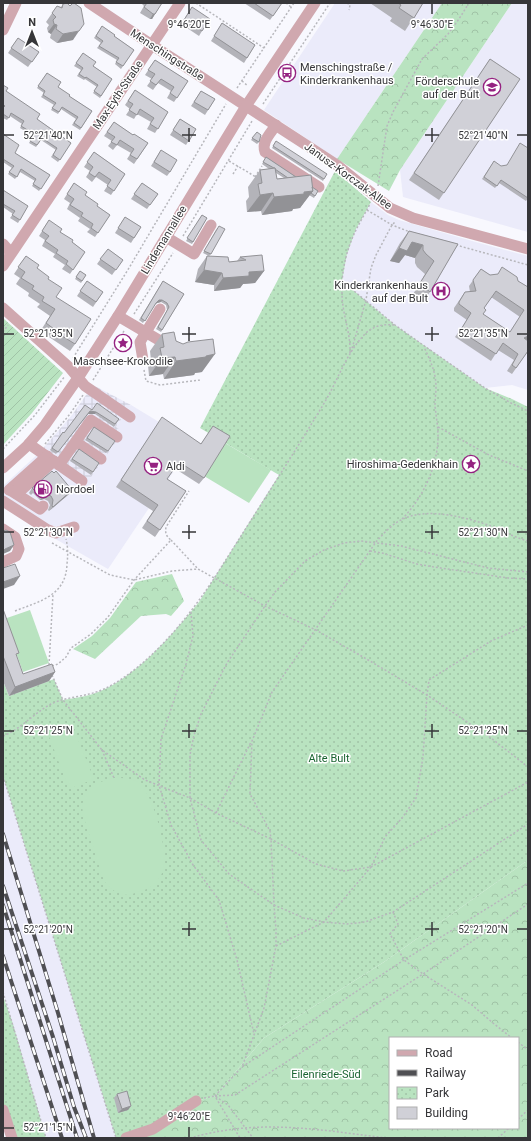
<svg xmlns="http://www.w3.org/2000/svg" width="531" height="1141" font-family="Roboto,sans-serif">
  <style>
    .built { fill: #ebebfa }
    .industrial { fill: url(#industrial-grid) }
    .forest { fill: url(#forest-crowns); fill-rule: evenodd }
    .park { fill: url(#park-dots) }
    .garden { fill: url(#garden-furrows) }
    .pitch { fill: #b9e3c0 }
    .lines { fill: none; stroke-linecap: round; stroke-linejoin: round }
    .path { stroke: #b7b7bc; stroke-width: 1.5; stroke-dasharray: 2 2; stroke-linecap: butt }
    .minor { stroke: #d0a8af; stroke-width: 11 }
    .rail-casing { stroke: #4f4f53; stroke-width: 4 }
    .rail { stroke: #fff; stroke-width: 2.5; stroke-dasharray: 8; stroke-linecap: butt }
    .wall { fill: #b3b3b9; fill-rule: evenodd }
    .shaded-wall { fill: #929296 }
    .building { fill: #d0d0d7; stroke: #929296; fill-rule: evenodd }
    .ticks { fill: none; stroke: #363639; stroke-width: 1.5 }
    .labels { text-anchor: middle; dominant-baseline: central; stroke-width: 3; stroke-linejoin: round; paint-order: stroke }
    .street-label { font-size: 11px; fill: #363639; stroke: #fff }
    .poi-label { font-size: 11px; fill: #363639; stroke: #fff; text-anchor: start }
    .park-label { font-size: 11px; fill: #1b6532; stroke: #fff }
    .ticks-label { font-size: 10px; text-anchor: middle; fill: #363639; stroke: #fff; stroke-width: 3; stroke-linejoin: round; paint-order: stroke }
  </style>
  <defs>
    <pattern id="industrial-grid" width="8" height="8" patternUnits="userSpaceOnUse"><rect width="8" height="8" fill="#ebebfa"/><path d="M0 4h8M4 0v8" fill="none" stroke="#cacad7"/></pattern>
    <pattern id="forest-crowns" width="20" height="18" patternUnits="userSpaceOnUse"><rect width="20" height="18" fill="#b9e3c0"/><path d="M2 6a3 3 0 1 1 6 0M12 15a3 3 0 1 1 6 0" fill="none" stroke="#a0c3a6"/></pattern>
    <pattern id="park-dots" width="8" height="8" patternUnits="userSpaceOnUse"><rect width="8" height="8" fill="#b9e3c0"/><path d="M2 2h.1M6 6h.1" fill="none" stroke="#a0c3a6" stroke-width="1.8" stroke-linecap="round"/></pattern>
    <pattern id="garden-furrows" width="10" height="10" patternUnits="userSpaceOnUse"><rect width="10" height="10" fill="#b9e3c0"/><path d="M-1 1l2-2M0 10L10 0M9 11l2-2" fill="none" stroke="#a0c3a6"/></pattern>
  </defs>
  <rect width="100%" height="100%" fill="#f8f8fe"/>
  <!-- built -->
  <g class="built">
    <polygon points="335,3 442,3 337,159 264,110"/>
    <polygon points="512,3 528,3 528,232 403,197 400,170"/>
    <polygon points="371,202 388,215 399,220 472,241 528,256 528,390 512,385 485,388 395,325 342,281 347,254 356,229"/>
    <polygon points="131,405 159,422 192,444 108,569 45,533 3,505 3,486 39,453 106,454 122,432 116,427"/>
    <polygon points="3,776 116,1138 46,1138 3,992"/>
  </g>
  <!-- industrial -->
  <polygon class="industrial" points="93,385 131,405 116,427 123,432 86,484 39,453 72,415"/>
  <!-- forest -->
  <g class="forest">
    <polygon points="442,3 512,3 400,170 389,191 337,159"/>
    <polygon points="172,574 184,601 171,616 166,614 141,616 95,659 73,649 92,636 110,618 136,582"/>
    <path d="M528,860v278h-391l59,-37 19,-5 49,-58 120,-76zM390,1038h128v90h-128z"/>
  </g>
  <!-- park -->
  <g class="park">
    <path d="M335,171l36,31 -15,27 -9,25 -5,27 53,44 90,63 27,11 16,8v453l-144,102 -120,76 -49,58 -19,5 -70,37h-10l-113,-362v-95l6,15 45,-17 9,21c10,-2 20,-3 30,-6 41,-14 79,-59 106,-92l80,-127 -79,-47z"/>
    <polygon points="3,996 13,1024 46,1138 12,1138 3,1107"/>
  </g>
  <!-- garden -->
  <polygon class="garden" points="3,318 63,373 32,413 3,445"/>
  <!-- pitch -->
  <g class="pitch">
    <polygon points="225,443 271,470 249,503 204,476"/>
    <polygon points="30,610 49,663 23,672 4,619"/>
    <polygon points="71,722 94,779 69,789 47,731"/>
    <path d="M114,778c8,0 17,0 24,4 15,11 28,63 26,80 0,6 -2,13 -6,18 -5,8 -14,10 -23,13 -13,5 -23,-2 -31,-12l-21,-66c-3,-25 9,-32 31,-37z"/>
  </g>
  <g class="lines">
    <!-- path -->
    <g class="path">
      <polyline points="196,3 264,48"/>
      <polyline points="286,3 291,7"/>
      <polyline points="347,3 350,5 349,10"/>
      <polyline points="242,81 248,86"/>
      <polyline points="237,88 294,3"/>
      <polyline points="263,104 330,3"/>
      <polyline points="229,161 256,177"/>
      <polyline points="233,174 238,166"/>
      <polyline points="255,177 262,166"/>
      <polyline points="378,186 387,126 393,112 422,59 448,34 459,19 469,3"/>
      <polyline points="367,210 392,225 410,232"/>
      <polyline points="183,236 252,121"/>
      <polyline points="456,245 528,265"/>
      <polyline points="342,281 395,325 423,345 485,388 511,403 528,411"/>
      <polyline points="134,314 173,253"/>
      <polyline points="3,332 8,325"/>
      <polyline points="351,352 366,300 371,268 376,255 392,225 396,221"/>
      <path d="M350,353c1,-20 -8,-39 -8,-60 -1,-22 5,-46 15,-65 4,-8 9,-16 13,-24"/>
      <polyline points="73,358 129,268 226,104"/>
      <polyline points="144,370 146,381 160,385 201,380"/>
      <polyline points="93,380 124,331"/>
      <polyline points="438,427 489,455 528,471"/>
      <polyline points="45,444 70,414 83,395"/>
      <polyline points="3,449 35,415 65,376"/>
      <path d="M402,519c21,-21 36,-53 36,-83 0,-10 -2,-20 -3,-30 0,-6 1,-13 1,-19 0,-15 -6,-27 -12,-40"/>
      <polyline points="171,540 198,569"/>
      <path d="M528,541c-12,-3 -23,-9 -34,-14 -26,-9 -67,-21 -93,-7 -10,5 -18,14 -25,22l-104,150 -20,49 -2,53 20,37 1,8 45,25 27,7 28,-4 157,-85"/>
      <polyline points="52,543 110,575 134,580 172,571 198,569 265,606 316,630 370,661 427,695 491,738 528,767"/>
      <polyline points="370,551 382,553 417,564 434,567 508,578 528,579"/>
      <polyline points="528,572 488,568 401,546 361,541 344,543 324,550 305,561 275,592 265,606 227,663 201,714 194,735 190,755 190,798 201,840 229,874 274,905 304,918 324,922 347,924 365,922 393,912 528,824"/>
      <path d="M15,611c25,-10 51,-15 52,-47 1,-9 1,-17 -1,-25"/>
      <polyline points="191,612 193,636 186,664 161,739 159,785 171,825 193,865 219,900 237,960 254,1034"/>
      <polyline points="49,665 53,594"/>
      <path d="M52,666l6,-2 8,-7 5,-9 20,-14 17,-17 26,-37 37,-40c-5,-4 -6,-7 -5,-13l23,-36"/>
      <polyline points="52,675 63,700 102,750 145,780 190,798 216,813 271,839 274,905 276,929 276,946 264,1008 242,1067"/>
      <path d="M3,736c18,-7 31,-23 48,-32 17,-8 36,-7 53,-15 44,-21 85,-72 111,-112 36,-57 73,-114 108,-172 15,-24 23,-53 44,-73 9,-7 17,-8 28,-7"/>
      <polyline points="102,750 114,778"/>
      <polyline points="3,776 116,1138"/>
      <polyline points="216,813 251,742"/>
      <polyline points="393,912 398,924 390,934 404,960 423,974 472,1005 493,1023 512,1038"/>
      <polyline points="276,946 324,922 371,867 385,837 402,818 416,798 423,757 427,695 429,680 491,641 528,625"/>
      <polyline points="3,992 46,1138"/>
      <polyline points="518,1042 528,1050"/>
      <polyline points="215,1096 242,1067 404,960 528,883"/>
      <polyline points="215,1096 235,1095 423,974 528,904"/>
      <polyline points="204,1098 215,1096 228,1105 253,1138"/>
      <polyline points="216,1098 240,1138"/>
      <polyline points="518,1119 528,1110"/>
      <path d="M190,1138c14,-4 29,-7 45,-9 50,-6 102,3 152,9"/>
      <polyline points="498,1138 509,1128"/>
    </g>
    <!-- minor -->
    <g class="minor">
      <polyline points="89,3 152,45 337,165 390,208 413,218 528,249"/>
      <polyline points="3,30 16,3"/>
      <path d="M276,125c-5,8 -15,17 -11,27l54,35"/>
      <polyline points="166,237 194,254 211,225"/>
      <polyline points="3,244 11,253"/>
      <polyline points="3,266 180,3"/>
      <polyline points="3,308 69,367 85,386 130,417"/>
      <polyline points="118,316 169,346 169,348"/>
      <polyline points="143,360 140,342 160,309"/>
      <polyline points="76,442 101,459"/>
      <polyline points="29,444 82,481"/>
      <polyline points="59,465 91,420 117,437"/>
      <polyline points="3,468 27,446 45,425 78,378 118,316 246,106 315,3"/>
      <polyline points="9,490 47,456"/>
      <polyline points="10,490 40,509 43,506"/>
      <polyline points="17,494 54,461"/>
      <polyline points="3,501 48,530 56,533 74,527"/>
      <polyline points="3,529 15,537 19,549 16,556 3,562"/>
      <polyline points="3,1110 12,1138"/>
      <polyline points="126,1138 153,1129 196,1101"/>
    </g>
    <defs>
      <g id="rail">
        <polyline points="3,834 58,1013 94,1138"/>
        <polyline points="3,886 53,1037 74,1107 86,1138"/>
        <polyline points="3,905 77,1138"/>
        <polyline points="3,956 62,1138"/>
      </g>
    </defs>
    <!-- rail casing -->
    <use href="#rail" class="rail-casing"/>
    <!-- rail -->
    <use href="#rail" class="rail"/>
  </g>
  <!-- wall -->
  <g class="wall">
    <polygon points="143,3 162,3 152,19 150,19 140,13 144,6 142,4"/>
    <polygon points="244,3 282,3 270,20"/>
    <polygon points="370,3 423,3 405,31 390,21 392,18"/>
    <polygon points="63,4 73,40 57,43 50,38 51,34 48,32 47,28 49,25 46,22 57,6 61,7"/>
    <polygon points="192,7 202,31 199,36 181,24"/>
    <polygon points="222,23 255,45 244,63 211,41"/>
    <polygon points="102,26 114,36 134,50 121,69 115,64 117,60 97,48 101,43 94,38"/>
    <polygon points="18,38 39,52 28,67 8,53"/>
    <polygon points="83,53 93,66 112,79 100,98 93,93 97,87 85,79 84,80 77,76 81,70 74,66"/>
    <polygon points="490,59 520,79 439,200 409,180"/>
    <polygon points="155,60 188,81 174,102 167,98 171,91 158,83 153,90 147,86 152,79 145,75"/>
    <polygon points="47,73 58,87 69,96 92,111 80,130 72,125 76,119 61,109 58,114 51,110 54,105 41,97 44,93 37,88"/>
    <polygon points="3,85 6,91 37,119 71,143 58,162 51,157 56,150 41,140 36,147 29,143 33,136 20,128 22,124 10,116 7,120 3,118"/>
    <polygon points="135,90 168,112 155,133 147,129 151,122 137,114 134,119 126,115 130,109 125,105"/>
    <polygon points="201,91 215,99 205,115 191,106"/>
    <polygon points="180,119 196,129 186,145 170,135"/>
    <polygon points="114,122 133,135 148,143 134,164 127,159 131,153 117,145 113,150 108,146 112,141 104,136"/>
    <polygon points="257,132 259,142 257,144 251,140"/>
    <polygon points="3,134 15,153 50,175 39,191 32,186 35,181 20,172 15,179 8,174 12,168 3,162"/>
    <polygon points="276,141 324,179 323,181 272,148"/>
    <polygon points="161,150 170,172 167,176 151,166"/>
    <polygon points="94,152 125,174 111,195 104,191 108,185 96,177 92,182 86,177 90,171 84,167"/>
    <path d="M266,157l46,30 3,9 -1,2 -5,-3 -9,13 -7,1 -1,2 -30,4 -1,-4 -14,1 -1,-11 3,-4 -1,-10 12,-17 9,-1 -7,-5zM276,173l8,5 -7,1z"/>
    <polygon points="494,161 528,198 526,201 499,183 495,188 482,179"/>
    <polygon points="74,183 85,195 97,206 110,215 95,237 87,232 90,229 78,221 80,218 67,209 70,203 64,199"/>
    <polygon points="142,183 158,194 147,209 131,199"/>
    <polygon points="3,190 28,206 18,223 10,218 13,214 3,207"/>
    <polygon points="202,215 207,218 192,244 186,241"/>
    <polygon points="125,217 141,227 131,243 115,233"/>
    <polygon points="49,220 60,232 72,242 85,252 70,274 62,269 65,265 53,257 55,254 42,246 45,240 39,236"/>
    <polygon points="217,228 211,254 209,256 203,253"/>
    <polygon points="409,231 458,244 430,292 421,304 412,296 425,274 417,267 415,263 415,258 405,255 399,263 390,261 400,243"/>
    <polygon points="108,249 123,260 112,275 97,264"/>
    <polygon points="26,256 37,268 48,279 75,344 70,351 49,337 50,336 41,330 50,316 37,307 40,304 28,296 29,293 16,284 20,278 14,274"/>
    <polygon points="207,256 229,262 237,261 240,257 264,271 255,283 243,284 240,288 214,291 214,285 195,282 198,269"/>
    <path d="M481,269l9,6 28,6 10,6v64l-16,23 -5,-3 7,-11 -16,-10 -7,11 -36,-24 12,-17 -13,-9v-3l11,-16h5l-1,-6zM491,297l29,20 -10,15 -27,-18 1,-6z"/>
    <polygon points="80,271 86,275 81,283 75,279"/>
    <polygon points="87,281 103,292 93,307 77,296"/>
    <polygon points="163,281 184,294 161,332 156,329 167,310 166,305 161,302 157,303 154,305 143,323 139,320"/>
    <polygon points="162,334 176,341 202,372 195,373 194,375 164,379 163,374 149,376 148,365 151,360 150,351"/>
    <polygon points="92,410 119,419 114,427 95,414 88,414 56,454 50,450 63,432 64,433"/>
    <polygon points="158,424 201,444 213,426 204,478 199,484 174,468 167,479 186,491 155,537 142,528 153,511 116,487"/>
    <polygon points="94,427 108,451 106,453 85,440"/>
    <polygon points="79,449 99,463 91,475 70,461"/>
    <polygon points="52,471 72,490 69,494 49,511 48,510 50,505 48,501 44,499 40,500 33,493 31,495 29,493 32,488"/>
    <polygon points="3,609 16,657 23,674 55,672 49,681 9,696 3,681"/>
    <polygon points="117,1094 131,1106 128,1110 118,1113 114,1098"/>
  </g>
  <!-- shaded-wall -->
  <g class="shaded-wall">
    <polygon points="153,14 155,14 152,19 150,19"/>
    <polygon points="54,24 57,25 51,34 48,32"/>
    <polygon points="79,31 73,40 57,43 63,34"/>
    <polygon points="313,191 300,208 293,209 292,211 262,215 274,197"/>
    <polygon points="273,193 261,211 247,212 260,195"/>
    <polygon points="412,242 423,245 415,258 405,255 399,263 390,261 399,248"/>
    <polygon points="204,270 222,273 214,285 195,282"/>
    <polygon points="264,271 255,283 243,284 240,288 214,291 223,278 249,272"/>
    <polygon points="159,300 162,300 161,302 157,303 154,305"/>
    <polygon points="528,336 528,341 524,338"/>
    <polygon points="215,354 202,372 195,373 194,375 164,379 176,361"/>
    <polygon points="175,357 163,374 149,376 162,358"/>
    <polygon points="90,411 96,412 95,414 88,414 56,454"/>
    <polygon points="72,490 69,494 49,511 53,507"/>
    <polygon points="48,495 44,499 40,500 43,496"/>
    <polygon points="14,545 10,551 3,554 3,551 5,549"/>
    <polygon points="20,576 14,585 3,589 3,582"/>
    <polygon points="55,672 49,681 9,696 15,687"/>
    <polygon points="131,1106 128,1110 118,1113 122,1109"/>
  </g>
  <!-- building -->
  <g class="building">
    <polygon points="67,3 70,6 73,3 74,3 81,8 84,24 79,31 63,34 56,29 57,25 54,24 53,20 56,17 52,13 57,6 62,8 63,4"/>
    <polygon points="147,3 162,3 155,14 153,14 144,7"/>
    <polygon points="254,3 282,3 273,16"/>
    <polygon points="398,3 423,3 414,18 399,8 401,5"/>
    <polygon points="192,7 210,19 202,31 184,20"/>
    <polygon points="222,23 255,45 247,58 214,36"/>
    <polygon points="102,26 115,35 114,36 134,50 123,66 116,62 119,58 99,46 103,41 96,36"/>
    <polygon points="18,38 39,52 32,62 11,48"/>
    <polygon points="83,53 96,62 93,66 112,79 101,96 94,91 98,85 86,77 85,78 79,74 83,68 76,63"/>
    <polygon points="490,59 520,79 444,193 414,173"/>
    <polygon points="155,60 188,81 177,98 170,93 174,87 161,79 156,85 150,81 155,74 148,70"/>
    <polygon points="47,73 61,82 58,87 70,95 69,96 92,111 81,128 74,123 78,117 62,107 59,112 52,108 56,103 43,95 45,91 38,86"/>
    <polygon points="3,85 8,88 6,91 40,114 37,119 71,143 60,160 53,155 57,148 42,138 37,145 30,141 34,134 21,126 24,121 11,113 9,118 3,114 3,108 5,106 3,104"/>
    <polygon points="135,90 168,112 158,129 150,124 154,118 140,109 137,115 129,110 133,104 128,101"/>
    <polygon points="201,91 215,99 208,110 194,102"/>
    <polygon points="180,119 196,129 189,141 173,130"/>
    <polygon points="114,122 133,135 134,134 148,143 137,159 130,155 134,149 120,140 117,145 111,142 115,137 107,132"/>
    <polygon points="257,132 261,135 259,142 252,138"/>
    <polygon points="3,134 19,145 15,153 50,175 41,189 33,184 36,179 21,169 17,177 9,172 14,166 3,159"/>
    <polygon points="276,141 327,174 324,179 273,146"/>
    <polygon points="520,143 528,148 528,198 501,180 497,186 484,177 494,161 501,166 507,165"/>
    <polygon points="161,150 177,160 170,172 154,162"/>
    <polygon points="94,152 125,174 114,191 107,186 111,180 99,172 95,177 89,173 93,167 87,162"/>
    <polygon points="266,157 296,177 288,178 275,169 275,168 274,168 263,162"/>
    <polygon points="275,168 277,179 311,175 313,191 304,192 304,194 274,197 273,193 260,195 258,184 262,183 260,170"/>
    <polygon points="74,183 87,192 85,195 98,204 97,206 110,215 98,233 91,228 93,224 81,216 83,213 70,205 74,199 67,194"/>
    <polygon points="142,183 158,194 150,205 134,194"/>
    <polygon points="312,187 318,191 315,196 311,193 313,191"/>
    <polygon points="3,190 28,206 20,220 12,215 15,211 3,204"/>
    <polygon points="202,215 207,218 193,242 187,238"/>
    <polygon points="125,217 141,227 134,238 118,228"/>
    <polygon points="49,220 62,229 60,232 73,240 72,242 85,252 73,270 66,264 68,261 56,253 58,250 45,241 49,236 42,231"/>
    <polygon points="219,226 225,229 211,254 204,251"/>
    <polygon points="409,231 458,244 430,292 420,283 434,261 426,254 423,250 423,245 412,242 407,251 399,248"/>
    <polygon points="108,249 123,260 116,270 100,259"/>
    <polygon points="262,255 264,271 249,272 249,276 223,278 222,273 204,270 207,256 228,257 229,262 246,260 240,257"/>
    <polygon points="26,256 39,265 37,268 49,277 48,279 62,288 56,297 91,319 75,344 54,331 54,329 46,323 55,309 42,301 44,297 32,289 34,286 21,278 25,272 18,267"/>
    <path d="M502,267l15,10 1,4 10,6v49l-4,2 4,3v10l-12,17 -4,-3 6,-11 -15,-11 -7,11 -36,-23 11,-18 -12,-9v-2l6,-10 11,-1 -3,-11 8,-11 9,6 8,-1zM496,291l28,19 -14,22 -27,-18 3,-4 -2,-2z"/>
    <polygon points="80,271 86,275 82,281 76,277"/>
    <polygon points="87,281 103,292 96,302 80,291"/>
    <polygon points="163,281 184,294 162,330 158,327 169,307 167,303 162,300 159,300 156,303 145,321 141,318"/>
    <polygon points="174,332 176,341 183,344 188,342 213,339 215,354 206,356 206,357 176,361 175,357 162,358 160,348 164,347 162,334"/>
    <polygon points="97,403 119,419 115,424 96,412 90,411 58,452 52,448 63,432 64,433 85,405 92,410"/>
    <polygon points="162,417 201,444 213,426 230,436 204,478 179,462 167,479 186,491 160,530 147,521 158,505 121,480"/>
    <polygon points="94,427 115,441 108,451 87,438"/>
    <polygon points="79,449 99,463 93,472 72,459"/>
    <polygon points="52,471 54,473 56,471 72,490 53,507 52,506 53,500 51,496 48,495 43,496 36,488 34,490 32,488"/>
    <polygon points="6,530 10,532 14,545 5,549 3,551 3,531"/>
    <polygon points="15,564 20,576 3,582 3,568"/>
    <polygon points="3,609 19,653 16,654 23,674 52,664 55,672 15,687 3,656"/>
    <polygon points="127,1091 131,1106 122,1109 117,1094"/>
  </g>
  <!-- ticks -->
  <path class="ticks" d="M189,4v10M432,4v10M189,128v14M432,128v14M4,135h10M182,135h14M425,135h14M517,135h10M189,327v14M432,327v14M4,334h10M182,334h14M425,334h14M517,334h10M189,525v14M432,525v14M4,532h10M182,532h14M425,532h14M517,532h10M189,724v14M432,724v14M4,731h10M182,731h14M425,731h14M517,731h10M189,922v14M432,922v14M4,929h10M182,929h14M425,929h14M517,929h10M189,1127v10M4,1128h10"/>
  <!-- icons -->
  <defs>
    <symbol id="bus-ring" viewBox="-11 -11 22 22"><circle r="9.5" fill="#fff" stroke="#952281" stroke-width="1.5"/><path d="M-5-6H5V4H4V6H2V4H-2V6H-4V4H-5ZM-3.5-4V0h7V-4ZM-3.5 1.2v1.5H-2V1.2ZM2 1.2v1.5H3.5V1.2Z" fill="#952281"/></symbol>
    <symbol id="school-ring" viewBox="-11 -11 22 22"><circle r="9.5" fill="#fff" stroke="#952281" stroke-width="1.5"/><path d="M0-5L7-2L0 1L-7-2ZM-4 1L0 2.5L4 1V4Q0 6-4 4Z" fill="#952281"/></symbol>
    <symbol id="hospital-ring" viewBox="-11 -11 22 22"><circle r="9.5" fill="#fff" stroke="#952281" stroke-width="1.5"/><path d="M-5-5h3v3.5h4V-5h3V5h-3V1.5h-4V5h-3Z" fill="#952281"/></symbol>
    <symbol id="sight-ring" viewBox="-11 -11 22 22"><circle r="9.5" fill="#fff" stroke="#952281" stroke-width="1.5"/><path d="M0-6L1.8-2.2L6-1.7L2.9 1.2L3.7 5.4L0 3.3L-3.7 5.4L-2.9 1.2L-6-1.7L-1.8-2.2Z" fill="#952281"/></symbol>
    <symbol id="supermarket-ring" viewBox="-11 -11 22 22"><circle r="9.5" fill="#fff" stroke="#952281" stroke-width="1.5"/><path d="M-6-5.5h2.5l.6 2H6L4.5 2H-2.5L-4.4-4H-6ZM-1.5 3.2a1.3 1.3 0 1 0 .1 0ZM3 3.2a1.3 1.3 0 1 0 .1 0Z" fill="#952281"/></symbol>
    <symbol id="fuel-ring" viewBox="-11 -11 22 22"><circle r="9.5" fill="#fff" stroke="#952281" stroke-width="1.5"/><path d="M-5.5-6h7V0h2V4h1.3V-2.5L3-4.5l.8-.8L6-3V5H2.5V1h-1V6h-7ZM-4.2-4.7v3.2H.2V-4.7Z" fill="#952281"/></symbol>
  </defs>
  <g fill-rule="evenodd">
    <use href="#bus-ring" x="277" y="63" width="20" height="20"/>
    <use href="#school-ring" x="482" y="77" width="20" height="20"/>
    <use href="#hospital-ring" x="431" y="281" width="20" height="20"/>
    <use href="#sight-ring" x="113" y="333" width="20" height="20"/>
    <use href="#sight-ring" x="461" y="454" width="20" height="20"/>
    <use href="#supermarket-ring" x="143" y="456" width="20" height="20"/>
    <use href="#fuel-ring" x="33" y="479" width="20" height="20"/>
  </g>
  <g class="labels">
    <!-- street labels -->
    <g class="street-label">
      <text transform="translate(167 55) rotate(33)">Menschingstraße</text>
      <text transform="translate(118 95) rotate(-56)">Max-Eyth-Straße</text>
      <text transform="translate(348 176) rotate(36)">Janusz-Korczak-Allee</text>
      <text transform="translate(164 240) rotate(-59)">Lindemannallee</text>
    </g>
    <!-- poi labels -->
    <g class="poi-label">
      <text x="300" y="67">Menschingstraße /<tspan x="300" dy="13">Kinderkrankenhaus</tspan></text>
      <text x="479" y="81" text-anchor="end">Förderschule<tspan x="479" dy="13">auf der Bult</tspan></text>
      <text x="428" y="285" text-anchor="end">Kinderkrankenhaus<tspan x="428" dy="13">auf der Bult</tspan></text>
      <text x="123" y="361" text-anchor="middle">Maschsee-Krokodile</text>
      <text x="458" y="464" text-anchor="end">Hiroshima-Gedenkhain</text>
      <text x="166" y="466">Aldi</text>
      <text x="56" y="489">Nordoel</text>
    </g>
    <!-- park labels -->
    <g class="park-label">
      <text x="329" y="758">Alte Bult</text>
      <text x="326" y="1074">Eilenriede-Süd</text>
    </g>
  </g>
  <g class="ticks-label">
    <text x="189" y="28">9°46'20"E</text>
    <text x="432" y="28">9°46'30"E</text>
    <text x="48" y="139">52°21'40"N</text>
    <text x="483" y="139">52°21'40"N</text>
    <text x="48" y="337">52°21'35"N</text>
    <text x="483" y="337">52°21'35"N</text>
    <text x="48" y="536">52°21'30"N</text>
    <text x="483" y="536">52°21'30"N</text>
    <text x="48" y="734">52°21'25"N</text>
    <text x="483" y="734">52°21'25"N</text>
    <text x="48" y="933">52°21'20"N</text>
    <text x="483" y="933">52°21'20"N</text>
    <text x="189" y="1120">9°46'20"E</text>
    <text x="48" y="1131">52°21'15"N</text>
  </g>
  <!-- border -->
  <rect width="531" height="1141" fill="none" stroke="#363639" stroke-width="8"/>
  <!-- legend -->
  <rect x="389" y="1037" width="130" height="92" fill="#ffffff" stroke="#afafb0"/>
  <rect x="397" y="1050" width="20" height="6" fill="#d0a8af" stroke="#afafb0"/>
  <text x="425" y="1057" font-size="12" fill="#363639">Road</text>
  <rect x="397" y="1070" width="20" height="6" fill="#4f4f53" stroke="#afafb0"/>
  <text x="425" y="1077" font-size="12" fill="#363639">Railway</text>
  <rect x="397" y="1087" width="20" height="12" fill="url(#park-dots)" stroke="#afafb0"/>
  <text x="425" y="1097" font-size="12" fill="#363639">Park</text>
  <rect x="397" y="1107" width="20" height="12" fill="#d0d0d7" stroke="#afafb0"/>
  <text x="425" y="1117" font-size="12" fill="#363639">Building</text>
  <!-- north arrow -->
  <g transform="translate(32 32)" stroke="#ffffff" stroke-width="3" paint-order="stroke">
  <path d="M0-3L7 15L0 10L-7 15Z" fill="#363639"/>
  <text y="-6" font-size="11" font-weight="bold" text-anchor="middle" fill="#363639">N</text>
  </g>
</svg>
